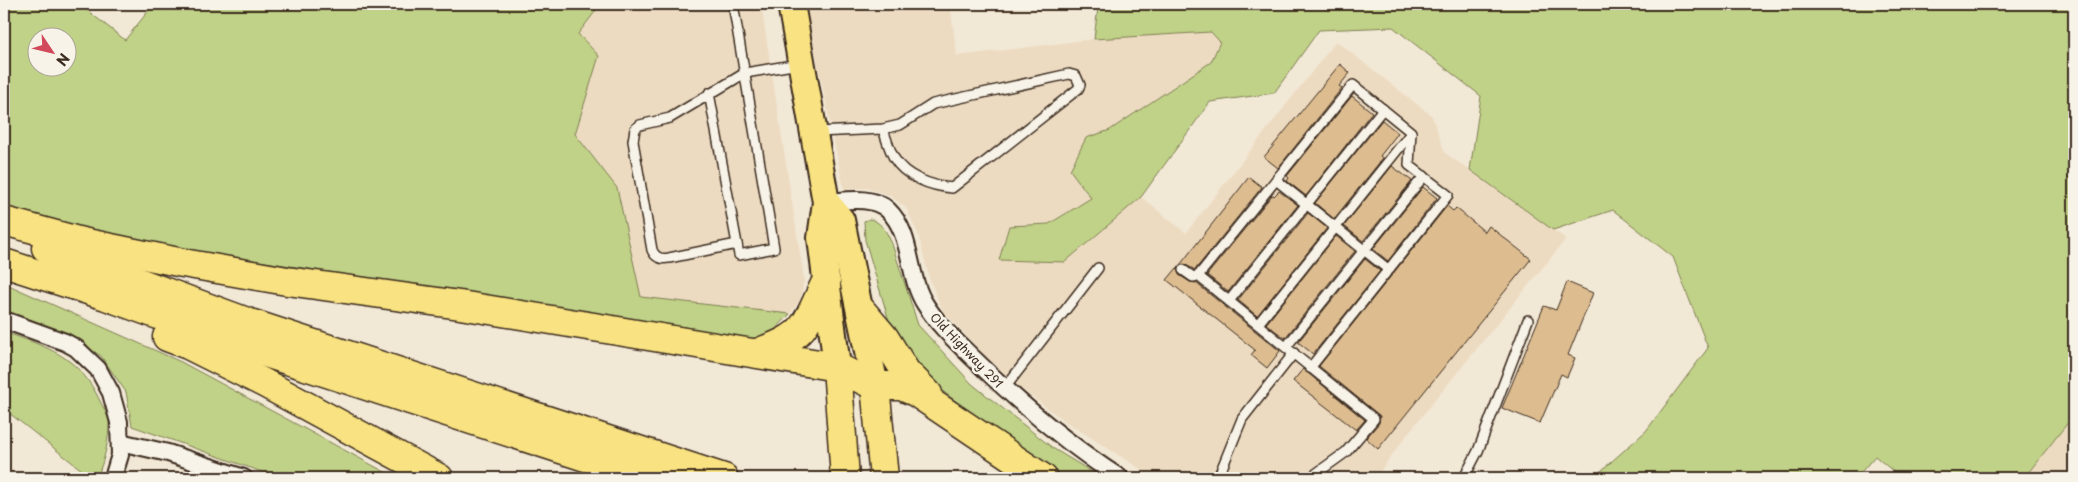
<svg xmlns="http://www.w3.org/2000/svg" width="2078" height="482" font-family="'Playpen Sans',sans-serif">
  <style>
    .built { fill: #ecdbc1 }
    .green { fill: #c0d287; stroke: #7e7e52; fill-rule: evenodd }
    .building { fill: #ddbd90; stroke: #3b2a1e }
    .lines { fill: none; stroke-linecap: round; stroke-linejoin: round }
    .service-casing { stroke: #3b2a1e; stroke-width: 12 }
    .minor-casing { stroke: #3b2a1e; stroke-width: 20 }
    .primary-casing { stroke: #3b2a1e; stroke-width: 30 }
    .trunk-casing { stroke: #3b2a1e; stroke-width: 31 }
    .service { stroke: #f7f3e8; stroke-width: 9 }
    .minor { stroke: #f7f3e8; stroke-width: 16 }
    .primary { stroke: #f8e281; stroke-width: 26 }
    .trunk { stroke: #f8e281; stroke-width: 28 }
    .labels { text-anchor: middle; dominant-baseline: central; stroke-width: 5; stroke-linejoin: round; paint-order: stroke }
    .street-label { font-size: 12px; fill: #3b2a1e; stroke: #f7f3e8 }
  </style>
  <rect width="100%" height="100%" fill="#f2e8d6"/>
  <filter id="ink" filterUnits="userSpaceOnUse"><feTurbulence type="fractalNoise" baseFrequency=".02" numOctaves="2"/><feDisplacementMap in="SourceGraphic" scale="10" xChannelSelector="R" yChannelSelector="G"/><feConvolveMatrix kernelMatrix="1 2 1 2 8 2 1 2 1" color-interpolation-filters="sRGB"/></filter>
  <g filter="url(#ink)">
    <!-- built -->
    <g class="built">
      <polygon points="601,4 761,4 804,279 801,299 790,314 641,298 617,188 575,134 599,56 578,34"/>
      <polygon points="805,4 950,4 957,56 1094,39 1211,32 1220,42 1211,62 1110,130 1086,138 1091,198 1049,224 1009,226 999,260 1065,262 1141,197 1186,233 1336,41 1432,116 1445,153 1566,239 1413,427 1375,478 1155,478 1066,422 1003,375 943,311 930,281 918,234 906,208 889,195 866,188 844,189"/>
      <polygon points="2074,415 2074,478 2024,478"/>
    </g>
    <!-- green -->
    <g class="green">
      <path d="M4,4h75l46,36 29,-36h447l-23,30 21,22 -24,78 42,54 24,109 149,17 -24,25h-26l-653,-106 -83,-25zM38,38h30v30h-30z"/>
      <polygon points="1127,4 1624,4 1630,8 1633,4 2074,4 2074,415 2024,478 1901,478 1875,456 1856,478 1593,478 1646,431 1708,348 1673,257 1613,210 1553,230 1470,170 1481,96 1393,27 1319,30 1274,93 1210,102 1141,197 1065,262 999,260 1009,226 1049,224 1091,198 1070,170 1086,138 1110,130 1211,62 1220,42 1211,32 1094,39 1098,7"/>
      <path d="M870,219c13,4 17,14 22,25l26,81 54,59 82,65 48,29h-38l-28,-18 -91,-67 -32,-32 -24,-40 -24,-81 -1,-19z"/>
      <polygon points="4,283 181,362 396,478 279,478 132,426 126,392 101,356 66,334 4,312"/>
      <path d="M4,332c44,15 75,24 96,69 3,6 8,14 9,21 0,20 -5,38 -12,56h-5l-88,-69z"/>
    </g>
    <!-- building -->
    <g class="building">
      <polygon points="1340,64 1350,73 1339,86 1342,88 1278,168 1264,157"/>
      <polygon points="1352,96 1372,112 1306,196 1287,181 1289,178 1287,176"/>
      <polygon points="1382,120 1398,133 1380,156 1383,158 1334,219 1315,203"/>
      <polygon points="1392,166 1412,181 1363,241 1344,226"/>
      <polygon points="1249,177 1262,187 1195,270 1184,264 1180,265"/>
      <polygon points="1423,187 1437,198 1388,261 1373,249"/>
      <polygon points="1279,191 1298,205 1228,292 1207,275 1272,195 1274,196"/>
      <polygon points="1447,206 1453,211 1456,208 1485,232 1489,226 1531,259 1378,449 1366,438 1379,423 1380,416 1319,366"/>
      <polygon points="1308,213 1327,228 1257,316 1238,300"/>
      <polygon points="1336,236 1355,251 1285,338 1266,324"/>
      <polygon points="1365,259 1380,271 1313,354 1298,342"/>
      <polygon points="1177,268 1179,275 1190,282 1196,283 1280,351 1267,368 1251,355 1255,350 1167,280"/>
      <polygon points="1567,282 1593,293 1568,355 1575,358 1567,377 1561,374 1540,423 1502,408 1544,306 1556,310"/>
      <polygon points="1303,369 1365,420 1356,430 1293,381"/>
    </g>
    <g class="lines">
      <defs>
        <g id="service">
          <polyline points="733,4 774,248 739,255 737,244"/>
          <path d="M709,93l28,151 -68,14c-8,2 -14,-1 -17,-8l-19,-109 2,-12 5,-4 30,-7 75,-45 54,-9"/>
          <path d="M817,132l66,-3 17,-4 33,-21 136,-30 7,2 4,9 -2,4 -126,99c-21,-2 -47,-11 -58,-30 -5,-9 -8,-20 -11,-29"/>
          <polyline points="1276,180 1389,270"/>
          <polyline points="1183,270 1193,277 1198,276 1374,419 1346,452 1310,478"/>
          <polyline points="1198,276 1353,85 1411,132 1409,165 1448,195 1310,368"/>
          <polyline points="1229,301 1383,109"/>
          <polyline points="1258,324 1411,133"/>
          <polyline points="1286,347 1424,176"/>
          <polyline points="1004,389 1098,268"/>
          <polyline points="1218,478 1242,419 1294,353"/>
          <polyline points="1464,478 1478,451 1528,320"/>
        </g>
        <g id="minor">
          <path d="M826,202c19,-1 46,-7 62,8 25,24 19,66 37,94 13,21 31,37 48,54 46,45 93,85 147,120"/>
          <polyline points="4,320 65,342 76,348 98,369 111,393 119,422 120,455 113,478"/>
          <polyline points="120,442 168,453 244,478"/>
        </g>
        <g id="primary">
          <polyline points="791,4 826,202 821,238 837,367"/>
          <polyline points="826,202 841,220 875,386"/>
        </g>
        <g id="trunk">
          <polyline points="4,221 82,242 183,263 287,281 460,305 837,367 875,386 901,386 915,392 1043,478"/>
          <polyline points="46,248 247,322 724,478"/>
          <polyline points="4,263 106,296 247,347 650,478"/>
          <polyline points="861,310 884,337 906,372 928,394"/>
          <polyline points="167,337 188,345 264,383 439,478"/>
          <path d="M757,353c15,-6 34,-12 45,-25 10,-12 16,-31 24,-46"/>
          <polyline points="837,367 845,478"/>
          <polyline points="875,386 884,478"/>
        </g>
      </defs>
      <!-- service casing -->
      <use href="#service" class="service-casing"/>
      <!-- minor casing -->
      <use href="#minor" class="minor-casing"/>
      <!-- primary casing -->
      <use href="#primary" class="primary-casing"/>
      <!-- trunk casing -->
      <use href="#trunk" class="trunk-casing"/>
      <!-- service -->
      <use href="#service" class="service"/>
      <!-- minor -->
      <use href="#minor" class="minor"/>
      <!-- primary -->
      <use href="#primary" class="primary"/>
      <!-- trunk -->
      <use href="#trunk" class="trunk"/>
    </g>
  </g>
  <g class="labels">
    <!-- street labels -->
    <g class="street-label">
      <text transform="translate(967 350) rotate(46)">Old Highway 291</text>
    </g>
  </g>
  <!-- margin -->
  <rect width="2078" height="482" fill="none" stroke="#f7f3e8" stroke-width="20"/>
  <rect x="10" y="10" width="2058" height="462" fill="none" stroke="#3b2a1e" stroke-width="2" filter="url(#ink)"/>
  <!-- north arrow -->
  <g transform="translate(52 52) rotate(125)"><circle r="24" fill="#f7f3e8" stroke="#aca397"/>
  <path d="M0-4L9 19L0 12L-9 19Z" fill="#d1495b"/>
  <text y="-8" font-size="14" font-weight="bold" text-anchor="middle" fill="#3b2a1e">N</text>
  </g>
</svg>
